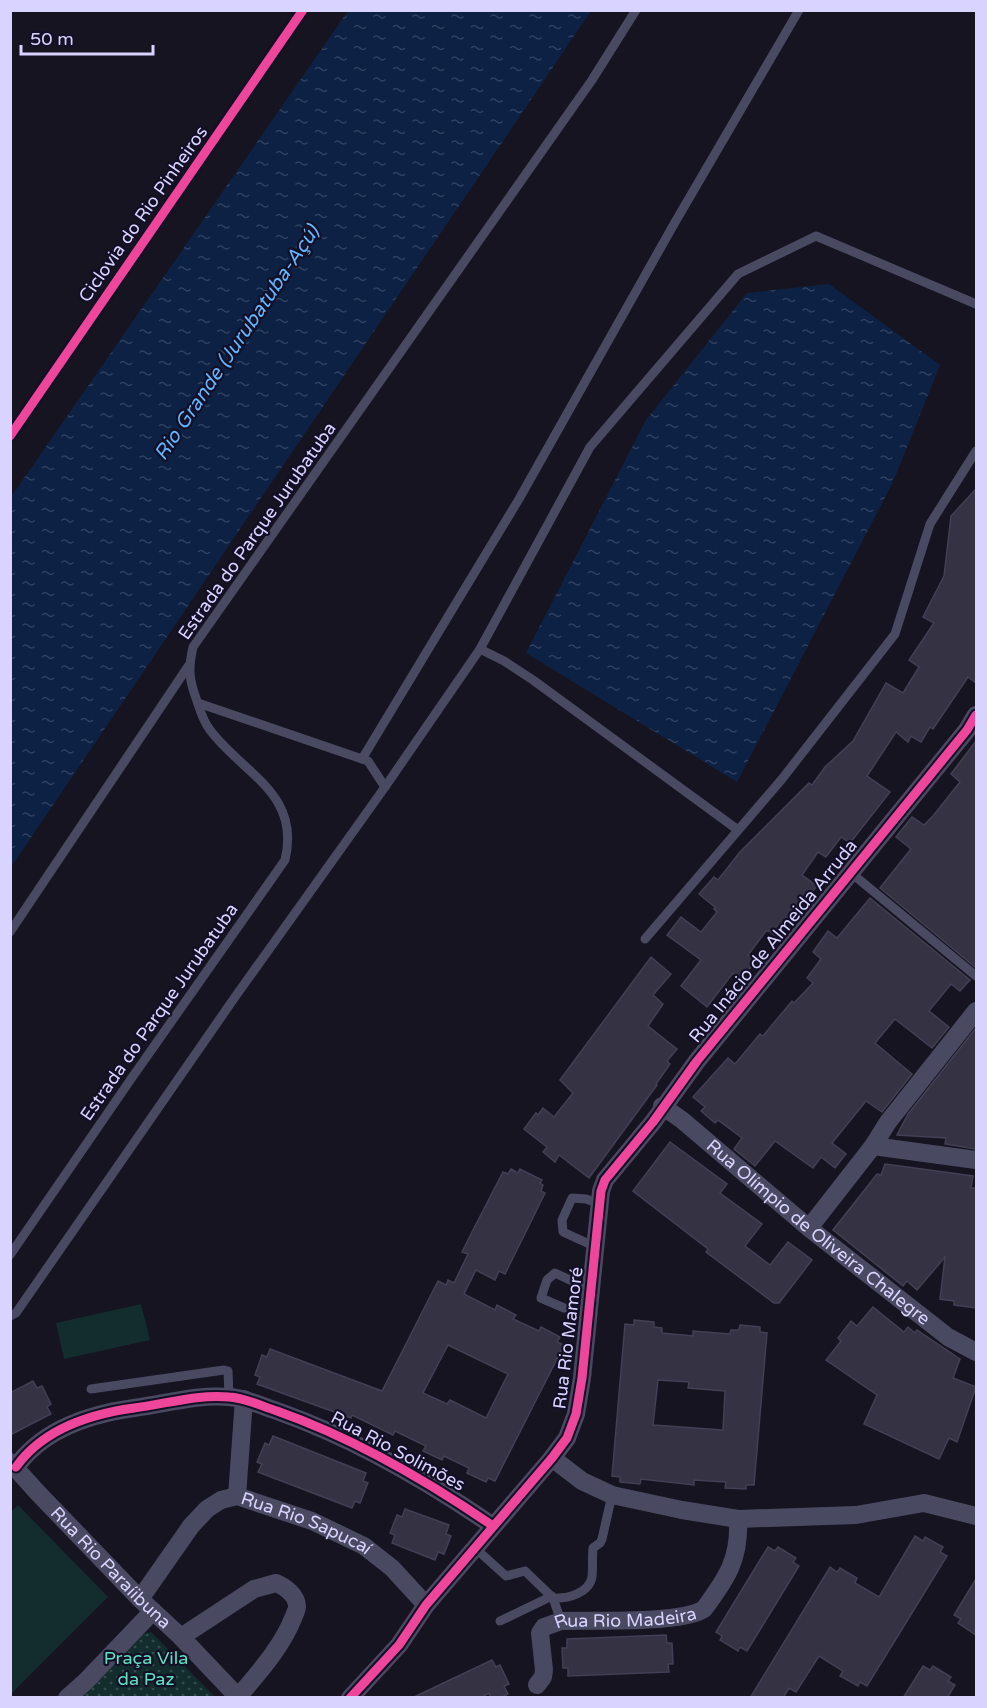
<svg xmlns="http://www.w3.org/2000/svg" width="987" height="1708" font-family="'Varela Round',sans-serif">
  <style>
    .green { fill: url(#green-dots) }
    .pitch { fill: #132c2d }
    .water { fill: url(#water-ripples) }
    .building { fill: #343243; stroke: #433f54; stroke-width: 1.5; fill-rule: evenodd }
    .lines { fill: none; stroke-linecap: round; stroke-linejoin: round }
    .service { stroke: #4a4962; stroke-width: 9 }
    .minor { stroke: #4a4962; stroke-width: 18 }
    .cycleway-casing { stroke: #130f26; stroke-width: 13 }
    .cycleway { stroke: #ed469a; stroke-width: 9 }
    .labels { text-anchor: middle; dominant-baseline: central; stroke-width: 4.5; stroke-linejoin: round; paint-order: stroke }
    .street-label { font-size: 18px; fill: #d9d4ff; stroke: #130f26 }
    .park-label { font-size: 18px; fill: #5fe0c0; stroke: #130f26 }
    .water-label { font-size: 20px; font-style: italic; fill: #62b6ff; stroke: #130f26 }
  </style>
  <defs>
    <pattern id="green-dots" width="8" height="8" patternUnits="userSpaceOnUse" patternTransform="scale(1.5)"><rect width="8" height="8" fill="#132c2d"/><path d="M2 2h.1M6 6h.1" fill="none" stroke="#354a4c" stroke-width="1.8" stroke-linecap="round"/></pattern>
    <pattern id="water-ripples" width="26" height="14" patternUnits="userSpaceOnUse" patternTransform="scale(1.5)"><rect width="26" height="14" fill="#0d2144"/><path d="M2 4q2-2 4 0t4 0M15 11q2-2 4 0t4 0" fill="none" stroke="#304060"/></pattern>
  </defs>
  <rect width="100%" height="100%" fill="#161421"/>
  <!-- green -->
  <polygon class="green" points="151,1632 215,1697 79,1698 139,1634"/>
  <!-- pitch -->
  <g class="pitch">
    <polygon points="141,1304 150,1340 64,1359 56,1323"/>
    <polygon points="18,1505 108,1597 11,1694 10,1513"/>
  </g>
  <!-- water -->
  <g class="water">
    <polygon points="348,11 591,11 11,867 11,497"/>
    <polygon points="829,284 940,365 893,482 737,782 526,653 646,420 747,293"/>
  </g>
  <!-- building -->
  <g class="building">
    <polygon points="976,489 976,683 968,677 933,729 930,727 921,742 911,736 908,742 896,732 867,776 890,792 850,843 841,837 826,857 818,852 802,875 817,886 775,936 769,931 766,931 748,955 756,961 741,979 733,973 707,1007 681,986 701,960 667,935 681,917 701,932 717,912 714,909 716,908 699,894 714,877 718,880 740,852 809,783 812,785 825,767 853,741 886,683 903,693 919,667 909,660 934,623 923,617 944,576 951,516"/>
    <polygon points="976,741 976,968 880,888 911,849 896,837 912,817 924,825 933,816 960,782 951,774"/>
    <polygon points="870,898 970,980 960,991 951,984 929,1011 949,1027 932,1048 895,1019 875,1043 912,1074 882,1112 866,1101 832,1143 846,1154 835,1168 821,1157 813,1168 775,1141 755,1166 734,1149 742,1138 718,1120 715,1123 701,1111 705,1107 693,1097 728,1058 735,1064 760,1034 763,1036 792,1001 794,1003 813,983 807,978 821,959 813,952 828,931 837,938"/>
    <polygon points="651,957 671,974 653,995 663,1004 648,1026 677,1049 667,1061 670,1064 656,1084 657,1085 589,1178 559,1155 555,1162 543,1152 547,1147 524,1129 536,1113 538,1115 543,1108 554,1117 573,1093 560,1080"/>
    <polygon points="976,1028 976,1149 945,1144 946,1138 897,1135 908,1114"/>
    <polygon points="670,1142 727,1184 720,1193 762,1224 745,1246 770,1265 788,1242 812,1260 779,1303 774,1303 706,1252 708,1249 633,1191"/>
    <polygon points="885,1164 973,1176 971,1188 976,1188 976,1308 954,1305 954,1301 940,1299 945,1257 917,1290 907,1281 903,1286 833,1230 877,1174 881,1175"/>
    <path d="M511,1169l7,4 2,-4 22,11 -2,3 3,2 -2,6 4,2 -40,81 -6,-3 -4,9 -19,-10 -12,24 31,16 2,-5 19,10 -3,4 26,12 2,-4 19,10 -3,5 7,3 -69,136 -7,-3 -2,4 -19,-9 2,-5 -25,-12 -2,4 -19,-9 3,-5 -31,-15 -2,4 -41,-20 -1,3 -94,-34 3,-7 -5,-2 7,-20 5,2 3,-8 112,42 56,-110 8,4 2,-5 6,3 14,-29 -6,-2 11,-22 30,-58 5,2zM448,1345l60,29 -22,44 -36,-18 -3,4 -24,-11z"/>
    <polygon points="873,1307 904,1332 908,1327 915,1333 917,1330 960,1359 953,1378 976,1387 957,1442 949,1438 939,1459 864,1424 877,1395 826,1360 841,1341 838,1338 851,1321 857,1326"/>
    <path d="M634,1320l20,2v5l8,1v5l31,3v-5l37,3 1,-4h8l1,-5 20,2v5l7,1 -13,152h-8v4l-21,-1 1,-6 -32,-2v5l-53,-6 -1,5 -20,-2v-5l-8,-1 13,-152 9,1zM658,1380l31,2 -1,6 37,3 -2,39 -70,-5z"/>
    <polygon points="33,1381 37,1388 42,1386 51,1404 47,1407 51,1414 10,1435 10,1393"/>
    <polygon points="273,1436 366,1473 363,1481 368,1483 360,1503 355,1501 352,1508 258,1472 262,1464 257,1462 265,1443 269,1445"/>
    <polygon points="405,1509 449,1525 446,1534 451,1536 444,1554 438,1552 435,1560 392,1543 395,1535 390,1533 397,1515 402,1517"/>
    <polygon points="915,1536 923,1541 925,1537 943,1547 940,1552 947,1556 867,1686 860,1682 858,1686 840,1676 843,1671 819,1656 796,1692 789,1688 783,1698 750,1698 830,1567 837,1572 840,1568 857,1578 855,1583 879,1597"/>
    <polygon points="768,1547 775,1551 778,1547 796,1558 793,1562 799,1566 747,1651 740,1647 738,1651 720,1640 722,1636 716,1632"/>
    <polygon points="976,1579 976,1635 958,1623 961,1619 954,1615"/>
    <polygon points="666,1635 667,1643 672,1643 673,1664 668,1664 669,1672 568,1676 568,1668 563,1668 562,1648 567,1648 567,1639"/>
    <polygon points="492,1660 496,1667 500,1665 509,1684 504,1686 508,1694 500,1698 491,1698 489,1693 480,1698 412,1698"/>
    <polygon points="923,1666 930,1670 933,1666 951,1677 948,1681 955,1685 947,1698 903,1698"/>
  </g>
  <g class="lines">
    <!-- service -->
    <g class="service">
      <polyline points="480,649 504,661 533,680 738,830"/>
      <polyline points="362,759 519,499 674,224 799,10"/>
      <polyline points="385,787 480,649 590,447 738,274 816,236 976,304"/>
      <polyline points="850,872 976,976"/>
      <polyline points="10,932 189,665"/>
      <polyline points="645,939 782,779 895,634 930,524 976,451"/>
      <polyline points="596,1247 563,1232 562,1220 572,1198 586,1199 600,1204"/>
      <path d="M10,1255l121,-176 154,-219c16,-67 -42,-86 -75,-130 -7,-9 -10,-20 -13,-29 -8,-21 -9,-32 -4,-54l399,-567 44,-70"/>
      <polyline points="564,1308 541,1298 547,1280 555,1273 591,1290"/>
      <polyline points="10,1316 16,1313 235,997 385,787 368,761 198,703"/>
      <polyline points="91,1389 224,1370 228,1371 229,1397"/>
      <path d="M475,1548l31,28 19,-5 28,27c15,1 36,-5 39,-21 1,-9 0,-20 1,-29l7,-5 2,-4 10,-44"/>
      <polyline points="553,1598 561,1621"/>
      <polyline points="500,1621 552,1596"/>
    </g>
    <!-- minor -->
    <g class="minor">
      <path id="s1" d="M662,1106l20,14 127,108 139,109 28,15"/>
      <polyline points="873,1146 976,1160"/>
      <polyline points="809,1228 873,1146 888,1122 976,1011"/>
      <polyline points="552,1458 582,1481 612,1495 682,1510 738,1519 856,1515 924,1503 976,1516"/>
      <path id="s2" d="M10,1462l27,30 103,107 41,38 58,61"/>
      <path d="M16,1467c27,-38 74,-53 118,-59 32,-4 63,-14 95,-11 17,1 32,9 48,14 77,27 149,69 216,115"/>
      <polyline points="237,1496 244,1399"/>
      <path id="s3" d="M140,1599l51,-73 16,-17 14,-9 16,-4 75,25 52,25 28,22 34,37"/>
      <path d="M181,1637l73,-48 22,-6c9,4 21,12 21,24 0,3 -2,6 -3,9 -12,31 -34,55 -56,81"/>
      <path id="s4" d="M537,1685l6,-8 1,-7 -4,-37 4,-6 17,-6c32,-1 120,3 143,-12 23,-31 36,-50 34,-90"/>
      <polyline points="67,1698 86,1681 153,1611"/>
      <polyline points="350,1698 399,1645 426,1605 552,1458 567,1438 576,1414 582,1378 601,1191 605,1180 653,1122 697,1061 967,730 976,715"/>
    </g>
    <defs>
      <g id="cycleway">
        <polyline points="10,436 303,10"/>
        <path d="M16,1467c27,-38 74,-53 118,-59 32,-4 63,-14 95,-11 17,1 32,9 48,14 77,27 149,69 216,115"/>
        <polyline points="350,1698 399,1645 426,1605 552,1458 567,1438 576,1414 582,1378 601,1191 605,1180 653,1122 697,1061 967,730 976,715"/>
      </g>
    </defs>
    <!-- cycleway casing -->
    <use href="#cycleway" class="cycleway-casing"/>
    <!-- cycleway -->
    <use href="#cycleway" class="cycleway"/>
  </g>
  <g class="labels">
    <!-- street labels -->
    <g class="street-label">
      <text transform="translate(143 214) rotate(-55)">Ciclovia do Rio Pinheiros</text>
      <text transform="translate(257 531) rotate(-55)">Estrada do Parque Jurubatuba</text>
      <text transform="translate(773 941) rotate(-51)">Rua Inácio de Almeida Arruda</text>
      <text transform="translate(159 1012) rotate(-55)">Estrada do Parque Jurubatuba</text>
      <text stroke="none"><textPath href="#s1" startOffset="201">Rua Olímpio de Oliveira Chalegre</textPath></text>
      <text transform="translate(568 1338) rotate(-83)">Rua Rio Mamoré</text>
      <text transform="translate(398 1451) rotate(28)">Rua Rio Solimões</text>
      <text stroke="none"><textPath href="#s3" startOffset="220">Rua Rio Sapucaí</textPath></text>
      <text stroke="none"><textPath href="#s2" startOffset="146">Rua Rio Paraíibuna</textPath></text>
      <text stroke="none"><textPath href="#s4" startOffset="144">Rua Rio Madeira</textPath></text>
    </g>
    <!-- park labels -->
    <g class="park-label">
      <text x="146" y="1658">Praça Vila<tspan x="146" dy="21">da Paz</tspan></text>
    </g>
    <!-- water labels -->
    <g class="water-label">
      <text transform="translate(237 343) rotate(-56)">Rio Grande (Jurubatuba-Açú)</text>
    </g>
  </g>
  <!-- border -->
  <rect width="987" height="1708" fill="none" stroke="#d9d4ff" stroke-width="24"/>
  <!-- scale -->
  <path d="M21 45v9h132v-9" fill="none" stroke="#d9d4ff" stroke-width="3"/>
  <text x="30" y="45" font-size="18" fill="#d9d4ff" stroke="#130f26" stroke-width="4.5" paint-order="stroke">50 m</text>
</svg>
